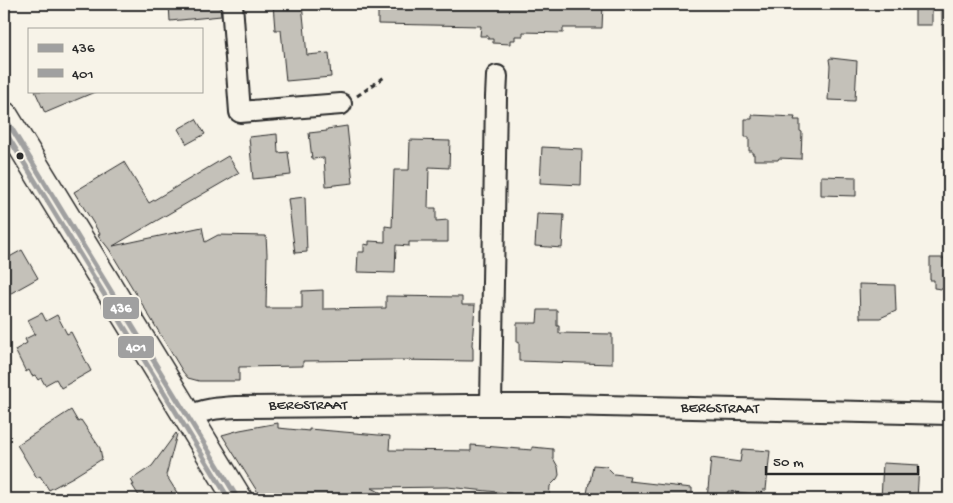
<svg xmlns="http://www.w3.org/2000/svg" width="953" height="503" font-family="'Gochi Hand',sans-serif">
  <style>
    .green { fill: #dad6cc; stroke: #82807c }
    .building { fill: #c4c1b9; stroke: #2b2b2b }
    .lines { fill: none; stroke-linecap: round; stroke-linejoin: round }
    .street-casing { stroke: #2b2b2b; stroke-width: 24 }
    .secondary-casing { stroke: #2b2b2b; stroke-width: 31 }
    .path { stroke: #2b2b2b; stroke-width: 3; stroke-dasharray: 5 4; stroke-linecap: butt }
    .street { stroke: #f7f3e8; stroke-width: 20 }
    .secondary { stroke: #f7f3e8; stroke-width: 28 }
    .bus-1-casing { stroke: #f7f3e8; stroke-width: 9 }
    .bus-2-casing { stroke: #f7f3e8; stroke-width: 9 }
    .bus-1 { stroke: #a0a0a0; stroke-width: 5 }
    .bus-2 { stroke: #a0a0a0; stroke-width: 5 }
    .bus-dot { fill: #2b2b2b; stroke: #f7f3e8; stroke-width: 2 }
    .labels { text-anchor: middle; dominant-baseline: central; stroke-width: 4; stroke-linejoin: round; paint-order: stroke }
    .street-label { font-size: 15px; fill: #2b2b2b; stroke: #f7f3e8 }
    .line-badge { stroke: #f7f3e8; stroke-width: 2 }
    .badge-label { font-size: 14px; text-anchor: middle; font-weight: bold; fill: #fff }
  </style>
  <rect width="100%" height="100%" fill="#f7f3e8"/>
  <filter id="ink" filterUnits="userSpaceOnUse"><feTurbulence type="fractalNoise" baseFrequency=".02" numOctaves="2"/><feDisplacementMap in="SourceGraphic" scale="10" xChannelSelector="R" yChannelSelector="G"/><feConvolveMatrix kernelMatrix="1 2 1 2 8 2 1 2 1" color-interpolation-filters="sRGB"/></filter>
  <g filter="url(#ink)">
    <!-- green -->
    <polygon class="green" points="941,4 949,4 949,258 947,259 944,86"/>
    <!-- building -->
    <g class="building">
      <polygon points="169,4 220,4 221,16 170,21"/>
      <polygon points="273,4 302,4 307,55 329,53 331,77 286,81 281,30 275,30"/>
      <polygon points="378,4 603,4 602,28 563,28 563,33 523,32 523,36 515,36 515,40 510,40 510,44 493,43 493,39 488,39 488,36 480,36 481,26 378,24"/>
      <rect x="915" y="4" width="17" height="21"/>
      <polygon points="831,58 857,61 855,101 828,100 830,66 829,59"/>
      <polygon points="35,91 97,91 45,113"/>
      <polygon points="752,115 795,117 794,120 800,120 800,131 802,132 801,159 779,158 778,160 754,160 754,154 752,154 752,151 749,151 749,137 745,137 745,119 752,119"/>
      <polygon points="196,119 205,134 187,144 178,129"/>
      <polygon points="347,126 353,183 326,186 324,158 312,159 309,133 327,131 327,129"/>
      <polygon points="277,134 278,153 288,152 291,175 253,179 249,137"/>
      <polygon points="410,140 450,141 449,168 429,167 428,208 436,208 436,221 448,220 448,242 409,242 409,246 396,245 395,273 357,272 358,252 364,252 364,244 369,245 369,241 385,242 385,226 392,227 394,170 409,170"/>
      <polygon points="542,147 582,149 581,185 540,183"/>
      <polygon points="228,156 239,173 113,246 202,227 205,242 218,235 266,236 267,254 266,308 302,308 302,291 323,290 323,309 386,308 386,296 462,297 462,305 475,305 472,345 473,348 473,361 393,360 303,361 303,366 239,367 239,381 199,381 188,378 183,372 109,249 98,235 100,234 74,192 124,162 149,203"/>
      <polygon points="821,176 856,177 856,196 821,195"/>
      <polygon points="305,197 307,252 295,253 288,199"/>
      <polygon points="537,214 564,215 562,248 535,246"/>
      <polygon points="22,250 38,278 4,297 4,260"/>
      <polygon points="930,258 949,258 949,290 934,288 934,280 930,280"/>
      <polygon points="859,284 895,285 896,311 880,318 860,318"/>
      <polygon points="538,310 557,310 557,326 559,326 559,333 612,334 612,364 519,361 519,342 517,343 517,323 537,323"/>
      <polygon points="42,313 46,321 57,315 67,334 71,332 91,371 61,388 56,379 45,385 41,378 38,380 35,375 32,376 29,370 26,372 15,350 27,343 25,339 35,334 28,320"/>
      <polygon points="71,410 78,422 81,420 100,448 102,459 73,477 49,490 40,476 37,478 17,445"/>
      <polygon points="278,423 278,428 309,431 309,429 390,436 389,450 471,451 471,445 532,450 532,447 553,449 553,458 558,467 559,475 557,479 550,486 549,499 527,499 528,495 447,487 372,488 393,499 262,499 222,435 240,430"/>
      <polygon points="176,433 177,434 166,475 181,499 141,499 132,485 134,485 131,480 152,466"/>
      <polygon points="742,449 770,451 766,490 763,490 762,495 728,491 727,499 707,499 711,458 740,462"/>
      <polygon points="883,463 919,465 917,499 881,499"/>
      <polygon points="593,465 606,466 614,474 630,476 629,481 692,488 692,499 586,499 589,483 590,483"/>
    </g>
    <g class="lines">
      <defs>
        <g id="street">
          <polyline points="232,4 240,112 341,104"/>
          <polyline points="491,405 496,97 497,76"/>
          <path d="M188,417c15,-8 31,-9 48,-10l233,-2h91l389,9"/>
        </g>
        <polyline id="secondary" points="4,116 238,499"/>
      </defs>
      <!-- street casing -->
      <use href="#street" class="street-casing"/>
      <!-- secondary casing -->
      <use href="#secondary" class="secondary-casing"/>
      <!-- path -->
      <polyline class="path" points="357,96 386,76"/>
      <!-- street -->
      <use href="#street" class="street"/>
      <!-- secondary -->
      <use href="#secondary" class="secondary"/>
      <defs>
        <polyline id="bus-1" points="4,116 238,499"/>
        <polyline id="bus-2" points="4,130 229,499"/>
      </defs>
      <!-- bus-1 casing -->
      <use href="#bus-1" class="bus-1-casing"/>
      <!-- bus-2 casing -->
      <use href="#bus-2" class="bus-2-casing"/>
      <!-- bus-1 -->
      <use href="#bus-1" class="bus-1"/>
      <!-- bus-2 -->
      <use href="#bus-2" class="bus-2"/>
    </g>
  </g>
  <!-- markers -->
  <circle class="bus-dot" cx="20" cy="156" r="4.5"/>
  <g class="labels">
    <!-- street labels -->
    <g class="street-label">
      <text x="308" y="406">BERGSTRAAT</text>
      <text transform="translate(720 409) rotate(1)">BERGSTRAAT</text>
    </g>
  </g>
  <g class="line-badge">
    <rect x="102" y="296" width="38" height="24" rx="5" fill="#a0a0a0"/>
    <rect x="117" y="335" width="38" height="24" rx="5" fill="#a0a0a0"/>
  </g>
  <g class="badge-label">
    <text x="121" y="312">436</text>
    <text x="136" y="351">401</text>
  </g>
  <!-- margin -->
  <rect width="953" height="503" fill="none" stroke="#f7f3e8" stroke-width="20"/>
  <rect x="10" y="10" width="933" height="483" fill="none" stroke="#2b2b2b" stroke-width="2" filter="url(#ink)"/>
  <!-- legend -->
  <rect x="28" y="28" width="175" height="65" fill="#f7f3e8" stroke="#a5a39c"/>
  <rect x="38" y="44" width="25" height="8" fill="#a0a0a0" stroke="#a5a39c"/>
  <text x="72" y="52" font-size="15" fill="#2b2b2b">436</text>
  <rect x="38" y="69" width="25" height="8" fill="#a0a0a0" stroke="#a5a39c"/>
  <text x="72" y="78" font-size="15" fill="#2b2b2b">401</text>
  <!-- scale -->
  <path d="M766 466v8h152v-8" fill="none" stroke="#2b2b2b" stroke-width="2.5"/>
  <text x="773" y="466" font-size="15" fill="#2b2b2b" stroke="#f7f3e8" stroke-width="4" paint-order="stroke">50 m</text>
</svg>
